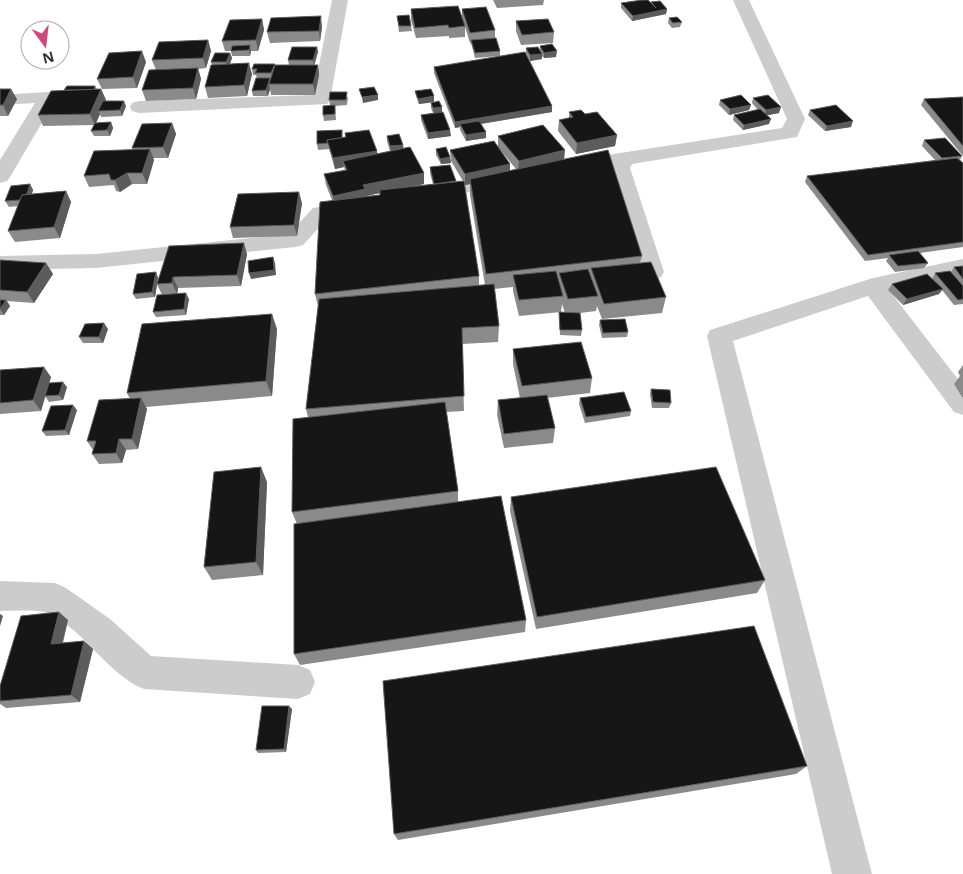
<svg xmlns="http://www.w3.org/2000/svg" width="963" height="874" font-family="'Noto Sans',sans-serif">
  <style>
    .lines { fill: none; stroke-linecap: round; stroke-linejoin: round }
    .minor { fill: #ccc; fill-rule: evenodd }
    .wall { fill: #8a8a8a; fill-rule: evenodd }
    .shaded-wall { fill: #5c5c5c }
    .building { fill: #161616; stroke: #5c5c5c }
  </style>
  <rect width="100%" height="100%" fill="#fff"/>
  <g class="lines">
    <!-- minor -->
    <g class="minor">
      <polygon points="332,0 348,0 330,100 327,104 139,113 132,111 130,107 132,103 139,101 313,95"/>
      <polygon points="733,0 749,0 805,119 797,137 632,164 630,168 664,272 661,277 653,280 645,277 611,167 575,172 568,170 565,166 568,162 575,160 782,128 787,119"/>
      <polygon points="48,92 54,93 57,97 10,177 7,181 0,183 0,160 35,103 0,105 0,95"/>
      <polygon points="508,173 515,175 518,179 515,183 427,200 420,198 417,194 420,190 427,188"/>
      <polygon points="355,201 362,202 366,207 362,212 328,218 303,245 295,247 96,268 0,270 0,256 96,254 289,234 313,208"/>
      <polygon points="963,259 963,275 889,290 963,386 963,415 954,412 868,296 733,341 872,874 832,874 707,336 710,330 873,278"/>
      <path d="M0,581l55,2 11,5 44,31 41,37 147,9 12,5 5,12 -5,12 -12,5 -154,-10c-37,-15 -58,-57 -94,-75 -9,-5 -38,-3 -50,-3z"/>
    </g>
  </g>
  <!-- wall -->
  <g class="wall">
    <polygon points="493,0 544,0 543,5 497,8"/>
    <polygon points="651,2 667,9 666,14 632,21 621,8 621,3 651,4"/>
    <polygon points="411,9 462,18 462,9 495,30 495,38 500,51 500,56 475,58 471,43 470,43 465,27 465,37 449,38 449,36 416,38 411,20"/>
    <polygon points="397,16 411,26 412,31 399,32"/>
    <polygon points="669,18 682,22 680,27 672,28 668,23"/>
    <polygon points="262,19 264,30 258,51 251,51 250,56 232,56 231,51 225,51 222,41"/>
    <polygon points="516,21 554,32 553,43 521,45 516,31"/>
    <polygon points="322,27 320,41 270,43 267,32"/>
    <polygon points="208,40 211,51 206,68 198,69 201,79 196,99 146,101 142,90 156,70 152,60"/>
    <polygon points="540,46 556,57 544,58 542,56 542,59 530,61 526,53 526,48 540,49"/>
    <polygon points="317,47 318,52 314,65 318,65 319,75 315,95 271,95 270,89 268,96 253,96 252,91 257,78 256,75 253,75 252,69 275,65 289,65 288,60"/>
    <polygon points="230,53 232,58 230,64 252,74 247,96 208,98 205,87 212,65 211,62"/>
    <polygon points="146,62 137,88 102,89 97,79"/>
    <polygon points="434,67 552,112 481,124 486,138 466,141 460,130 460,127 455,128 434,73"/>
    <polygon points="95,86 97,89 101,89 106,100 105,101 126,106 122,116 101,117 100,114 96,123 111,122 113,128 110,136 94,136 91,131 94,125 43,126 38,115 64,90"/>
    <polygon points="0,89 17,99 8,116 0,116"/>
    <polygon points="415,91 434,96 434,102 419,104 416,96"/>
    <polygon points="348,97 347,105 335,106 336,120 324,121 323,115 330,105 329,100"/>
    <polygon points="963,97 963,156 921,105 924,99"/>
    <polygon points="753,98 779,113 767,115 769,124 743,130 733,120 734,115 758,110 752,103"/>
    <polygon points="720,100 751,105 749,110 729,115 719,105"/>
    <polygon points="431,103 442,107 442,112 451,136 428,139 421,120 421,115 433,113 431,108"/>
    <polygon points="810,110 851,127 825,131 808,115"/>
    <polygon points="569,112 585,114 617,135 615,146 576,154 558,131 559,120 569,118"/>
    <polygon points="172,123 176,134 168,158 153,158 154,160 147,184 132,184 120,192 116,191 114,185 89,187 84,176 133,149 132,148"/>
    <path d="M345,133l32,18v3l13,-3 -3,-10v-5l16,9v4l21,24v11l-10,2 19,-2 -3,-11v-6l26,15 7,-1 -12,-20 -1,-11 60,14v7l6,-2 -18,-22v-11l66,23 78,97 -2,7 26,34 -4,16 -60,6 -5,-13 -1,5 -16,2 2,17 -1,6 -21,-1 -1,-17v-6l6,1 -3,-9 -1,8 -42,4 -6,-25v-4l-19,2 5,37 -1,16 -36,2 2,67 -18,1 12,79v11l68,118 -1,12 -225,33 -6,-11 3,-130 -5,-12 16,-95 -2,-8 12,-103 -3,-12 17,-94 -6,-15 -2,-11 21,-4 -1,-3 -9,2 -6,-20 -11,1 -1,-6 28,-7zM464,183l1,2 5,-1v11l15,90 -6,1v-10zM380,193v2l-14,1z"/>
    <polygon points="924,140 962,156 960,160 963,163 963,247 920,253 928,263 924,268 895,272 886,261 888,258 865,261 805,182 807,176 935,160 922,146"/>
    <polygon points="436,149 450,157 451,163 441,164 436,155"/>
    <polygon points="30,184 33,190 32,194 66,191 71,202 60,238 15,242 8,231 18,206 9,207 5,201"/>
    <polygon points="302,203 297,236 233,238 230,227"/>
    <polygon points="169,246 247,254 241,286 178,288 177,294 162,295 157,284"/>
    <polygon points="0,260 46,263 53,274 34,303 7,301 10,306 4,315 0,315"/>
    <polygon points="963,266 963,304 954,305 942,290 939,294 903,305 888,290 892,284 932,279 935,273 951,272 954,267"/>
    <polygon points="156,272 158,278 155,297 136,299 133,294"/>
    <polygon points="189,299 186,315 156,317 153,312"/>
    <polygon points="600,320 628,332 627,337 602,338 599,325"/>
    <polygon points="108,329 103,343 83,343 79,337"/>
    <polygon points="277,329 272,396 146,407 147,409 138,449 126,450 122,463 99,464 92,454 93,450 87,441 130,399 127,393"/>
    <polygon points="513,349 592,378 590,393 547,398 555,428 553,443 504,448 497,415 498,400 520,398 513,364"/>
    <polygon points="963,365 963,397 962,397 954,384 960,376 958,372"/>
    <polygon points="0,370 51,377 48,386 67,387 63,400 49,402 45,396 41,411 0,414"/>
    <polygon points="651,389 671,403 669,408 652,408 650,394"/>
    <polygon points="580,398 631,411 630,416 585,423 579,404"/>
    <polygon points="77,410 69,435 46,436 42,431"/>
    <polygon points="267,482 263,575 212,580 204,567"/>
    <polygon points="511,497 765,580 757,593 536,629 510,511"/>
    <polygon points="68,620 63,643 84,641 93,649 80,702 6,708 0,704 0,686"/>
    <polygon points="292,709 286,752 258,753 256,750"/>
    <polygon points="807,766 796,774 398,840 394,834"/>
  </g>
  <!-- shaded-wall -->
  <g class="shaded-wall">
    <polygon points="667,9 666,14 632,21 633,16"/>
    <polygon points="321,16 322,27 320,41 319,31"/>
    <polygon points="262,19 264,30 258,51 256,40"/>
    <polygon points="208,40 211,51 206,68 203,58"/>
    <polygon points="250,45 251,51 250,56 249,50"/>
    <polygon points="317,47 318,52 314,66 313,60"/>
    <polygon points="142,51 146,62 137,88 133,77"/>
    <polygon points="557,51 556,57 544,58 544,53"/>
    <polygon points="230,53 232,58 228,68 226,62"/>
    <polygon points="542,54 542,59 530,61 530,55"/>
    <polygon points="249,63 252,74 247,96 244,85"/>
    <polygon points="318,65 319,75 315,95 313,84"/>
    <polygon points="198,68 201,79 196,99 193,88"/>
    <polygon points="270,78 269,84 270,89 268,96 266,90"/>
    <polygon points="11,89 17,99 8,116 3,105"/>
    <polygon points="101,89 106,100 101,111 98,111 100,114 95,125 90,114"/>
    <polygon points="378,95 378,100 363,103 362,97"/>
    <polygon points="434,96 434,102 419,104 418,99"/>
    <polygon points="124,101 126,106 122,116 120,110"/>
    <polygon points="751,105 749,110 729,115 730,109"/>
    <polygon points="552,106 552,112 462,127 460,124 460,127 455,128 455,122"/>
    <polygon points="442,107 442,113 434,114 433,108"/>
    <polygon points="781,107 779,113 764,116 766,110"/>
    <polygon points="771,119 769,124 743,130 744,125"/>
    <polygon points="853,121 851,127 825,131 827,126"/>
    <polygon points="111,122 113,128 110,136 107,130"/>
    <polygon points="172,123 176,134 168,158 163,147"/>
    <polygon points="450,130 451,136 428,139 428,133"/>
    <polygon points="486,132 486,138 466,141 466,135"/>
    <polygon points="617,135 615,146 576,154 577,143"/>
    <polygon points="403,145 404,150 391,152 390,146"/>
    <polygon points="150,149 154,160 147,184 142,173"/>
    <polygon points="565,150 564,161 518,172 519,161"/>
    <polygon points="377,151 378,162 343,161 344,167 335,169 333,158"/>
    <polygon points="450,157 451,163 441,164 440,159"/>
    <polygon points="510,164 510,175 470,179 470,184 465,185 465,174"/>
    <polygon points="127,173 132,184 120,192 115,180"/>
    <polygon points="424,173 424,184 366,196 335,207 333,196 363,185"/>
    <polygon points="30,184 33,190 28,205 25,200"/>
    <polygon points="66,191 71,202 60,238 54,227"/>
    <polygon points="299,192 302,203 297,236 294,225"/>
    <polygon points="244,243 247,254 241,286 237,275"/>
    <polygon points="273,257 275,263 276,275 251,279 249,273"/>
    <polygon points="46,263 53,274 34,303 27,292"/>
    <polygon points="156,272 158,278 155,297 152,292"/>
    <polygon points="173,277 178,288 177,294 172,283"/>
    <polygon points="943,289 939,294 903,305 907,299"/>
    <polygon points="186,293 189,299 186,315 184,309"/>
    <polygon points="6,300 10,306 4,315 0,309"/>
    <polygon points="272,314 277,329 272,396 266,381"/>
    <polygon points="104,323 108,329 103,343 99,337"/>
    <polygon points="44,367 51,377 41,411 33,400"/>
    <polygon points="63,382 67,387 63,400 59,395"/>
    <polygon points="141,398 147,409 138,449 132,439"/>
    <polygon points="73,405 77,410 69,435 65,430"/>
    <polygon points="119,439 126,450 122,463 116,453"/>
    <polygon points="261,467 267,482 263,575 256,562"/>
    <polygon points="59,612 68,620 60,652 51,644"/>
    <polygon points="0,614 3,616 0,626"/>
    <polygon points="84,641 93,649 80,702 71,695"/>
    <polygon points="289,706 292,709 286,752 284,749"/>
  </g>
  <!-- building -->
  <g class="building">
    <polygon points="642,0 648,0 656,8 651,2 660,1 667,9 633,16 621,3"/>
    <polygon points="458,6 465,26 449,28 448,25 415,28 411,9"/>
    <polygon points="486,7 495,30 470,33 462,9"/>
    <polygon points="409,15 411,26 399,26 397,16"/>
    <polygon points="321,16 319,31 267,32 271,18"/>
    <polygon points="677,17 682,22 673,23 669,18"/>
    <polygon points="262,19 256,40 222,41 230,20"/>
    <polygon points="548,19 554,32 522,35 516,21"/>
    <polygon points="496,38 500,51 475,53 471,40"/>
    <polygon points="208,40 203,58 152,60 159,42"/>
    <polygon points="552,44 557,51 544,53 540,46"/>
    <polygon points="250,45 249,50 231,51 232,46"/>
    <polygon points="292,47 317,47 313,60 288,60"/>
    <polygon points="538,47 542,54 530,55 526,48"/>
    <polygon points="142,51 133,77 97,79 109,53"/>
    <polygon points="525,52 552,106 455,122 434,67"/>
    <polygon points="215,53 230,53 226,62 211,62"/>
    <polygon points="249,63 244,85 205,87 211,65"/>
    <polygon points="254,64 275,64 271,73 255,73 257,69 252,69"/>
    <polygon points="275,65 318,65 313,84 269,84"/>
    <polygon points="198,68 193,88 142,90 149,70"/>
    <polygon points="256,78 270,78 266,90 252,91"/>
    <polygon points="67,86 95,86 94,90 64,90"/>
    <polygon points="374,87 378,95 362,97 359,89"/>
    <polygon points="0,89 11,89 3,105 0,105"/>
    <polygon points="101,89 90,114 38,115 51,91"/>
    <polygon points="431,89 434,96 418,99 415,91"/>
    <polygon points="330,92 347,92 346,100 329,100"/>
    <polygon points="741,95 751,105 730,109 720,100"/>
    <polygon points="768,95 781,107 766,110 753,98"/>
    <polygon points="963,97 963,146 924,99"/>
    <polygon points="103,101 124,101 120,110 98,111"/>
    <polygon points="439,101 442,107 433,108 431,103"/>
    <polygon points="335,105 335,114 323,115 323,106"/>
    <polygon points="836,105 853,121 827,126 810,110"/>
    <polygon points="760,109 771,119 744,125 734,115"/>
    <polygon points="581,110 585,114 597,112 617,135 577,143 559,120 573,117 569,112"/>
    <polygon points="443,112 450,130 428,133 421,115"/>
    <polygon points="479,121 486,132 466,135 460,124"/>
    <polygon points="111,122 107,130 91,131 95,123"/>
    <polygon points="172,123 163,147 132,148 142,124"/>
    <polygon points="543,125 565,150 519,161 498,136"/>
    <polygon points="342,130 342,138 327,140 328,143 317,144 317,131"/>
    <polygon points="369,130 377,151 333,158 327,140 346,137 345,133"/>
    <polygon points="399,134 403,145 390,146 387,136"/>
    <polygon points="945,138 962,156 942,158 924,140"/>
    <polygon points="494,141 510,164 465,174 450,150"/>
    <polygon points="410,147 424,173 363,185 365,189 333,196 324,174 347,170 343,161"/>
    <polygon points="446,147 450,157 440,159 436,149"/>
    <polygon points="150,149 142,173 127,173 115,180 111,180 109,174 84,176 94,151"/>
    <polygon points="608,150 642,256 486,274 470,179"/>
    <polygon points="957,158 963,163 963,242 868,255 807,176"/>
    <polygon points="450,165 456,181 434,184 430,167"/>
    <polygon points="464,181 479,276 315,294 320,202 380,195 380,190"/>
    <polygon points="30,184 27,194 22,195 20,200 5,201 11,186"/>
    <polygon points="66,191 54,227 8,231 22,195"/>
    <polygon points="299,192 294,225 230,227 238,194"/>
    <polygon points="244,243 237,275 173,277 172,283 157,284 169,246"/>
    <polygon points="918,251 928,263 898,266 889,255"/>
    <polygon points="273,257 274,270 249,273 248,261"/>
    <polygon points="0,260 46,263 27,292 0,290"/>
    <polygon points="651,262 666,297 604,304 591,268"/>
    <polygon points="963,266 963,279 954,267"/>
    <polygon points="588,269 598,296 568,299 559,273"/>
    <polygon points="556,271 563,296 519,300 513,275"/>
    <polygon points="950,271 963,286 963,299 958,300 935,273"/>
    <polygon points="156,272 152,292 133,294 137,274"/>
    <polygon points="927,274 943,289 907,299 892,284"/>
    <polygon points="494,284 499,326 462,328 464,396 306,409 319,299"/>
    <polygon points="186,293 184,309 153,312 157,295"/>
    <polygon points="0,300 6,300 0,309"/>
    <polygon points="559,312 580,313 582,330 560,330"/>
    <polygon points="272,314 266,381 127,393 142,324"/>
    <polygon points="625,319 628,332 603,333 600,320"/>
    <polygon points="104,323 99,337 79,337 85,324"/>
    <polygon points="581,342 592,378 522,386 513,349"/>
    <polygon points="44,367 33,400 0,403 0,370"/>
    <polygon points="63,382 59,395 45,396 49,383"/>
    <polygon points="651,389 670,390 671,403 653,402"/>
    <polygon points="624,392 631,411 586,417 580,398"/>
    <polygon points="547,395 555,428 504,434 498,400"/>
    <polygon points="141,398 132,439 119,439 116,453 92,454 96,441 87,441 99,400"/>
    <polygon points="445,402 458,491 292,512 293,419"/>
    <polygon points="73,405 65,430 42,431 51,406"/>
    <polygon points="261,467 256,562 204,567 214,472"/>
    <polygon points="716,467 765,580 537,617 511,497"/>
    <polygon points="501,496 526,620 294,654 294,524"/>
    <polygon points="59,612 51,644 84,641 71,695 0,701 0,686 21,616"/>
    <polygon points="754,626 807,766 394,834 383,681"/>
    <polygon points="262,706 289,706 284,749 256,750"/>
  </g>
  <!-- north arrow -->
  <g transform="translate(45 45) rotate(165)"><circle r="24" fill="#ffffff" stroke="#acacac"/>
  <path d="M0-4L9 19L0 12L-9 19Z" fill="#d1467c"/>
  <text y="-8" font-size="14" font-weight="bold" text-anchor="middle" fill="#2f2f2f">N</text>
  </g>
</svg>
